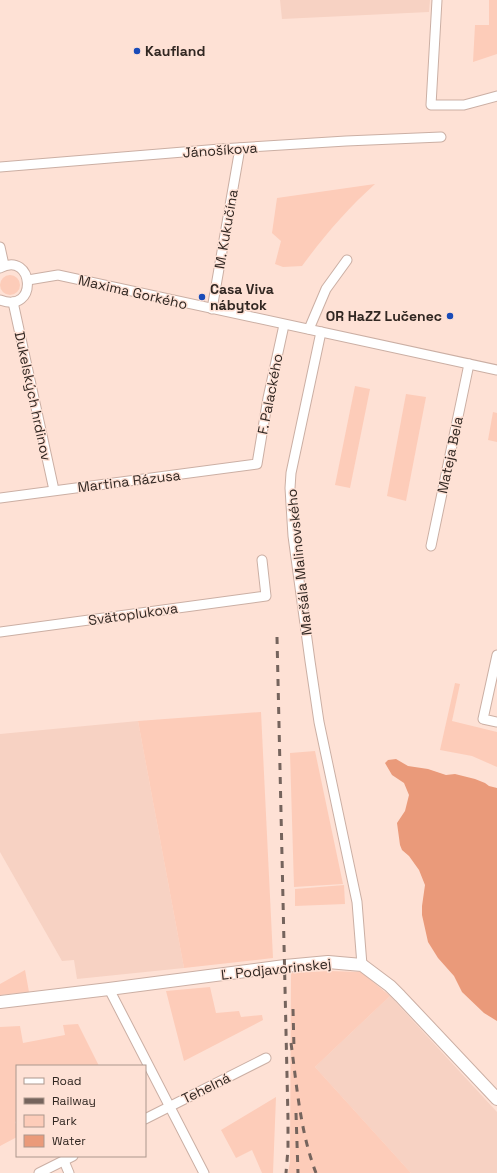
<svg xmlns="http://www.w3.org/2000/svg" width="497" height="1173" font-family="'Space Grotesk',sans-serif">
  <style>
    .built { fill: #f7d2c3 }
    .green { fill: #fdccb9 }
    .water { fill: #ea9a7a }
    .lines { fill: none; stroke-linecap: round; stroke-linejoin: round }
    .minor-casing { stroke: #cbafa4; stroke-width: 11 }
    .tertiary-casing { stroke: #cbafa4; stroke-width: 14 }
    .minor { stroke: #fff; stroke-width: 9 }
    .tertiary { stroke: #fff; stroke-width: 12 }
    .rail { stroke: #75645d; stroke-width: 3; stroke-dasharray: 7 7; stroke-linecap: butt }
    .poi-dot { fill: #1a4bb8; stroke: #fee1d5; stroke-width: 1.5 }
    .labels { text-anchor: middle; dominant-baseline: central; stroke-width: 3; stroke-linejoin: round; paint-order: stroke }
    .poi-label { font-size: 14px; font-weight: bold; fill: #312722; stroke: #fee1d5; text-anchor: start }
    .street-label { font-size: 14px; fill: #312722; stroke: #fee1d5 }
  </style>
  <rect width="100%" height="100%" fill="#fee1d5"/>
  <!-- built -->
  <g class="built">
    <polygon points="280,0 430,0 429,12 282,19"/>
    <polygon points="138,721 184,968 77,979 74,960 62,961 0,852 0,734"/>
    <polygon points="390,996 497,1112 497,1173 411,1173 315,1067"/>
  </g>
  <!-- green -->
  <g class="green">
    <polygon points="489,0 497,0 497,54 473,62 475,25 489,25"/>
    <path d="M375,184c-27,24 -51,52 -73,82l-19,1 -8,-3 6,-23 -9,-8 5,-35z"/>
    <circle cx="10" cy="285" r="10"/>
    <polygon points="355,386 370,389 350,488 335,485"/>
    <polygon points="406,394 426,397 406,501 387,496"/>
    <polygon points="493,412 497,413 497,442 488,440"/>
    <polygon points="455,683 460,684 452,721 497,732 497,767 472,756 440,750"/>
    <polygon points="261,712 273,958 184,968 138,721"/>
    <polygon points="315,751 343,884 294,887 290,753"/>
    <polygon points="344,885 345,904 295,906 295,889"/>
    <polygon points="25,970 29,992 0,995 0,984"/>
    <polygon points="329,971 361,972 390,996 315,1067 411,1173 288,1173 290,1162 291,973"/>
    <polygon points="210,987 216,1013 239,1011 241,1017 262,1015 263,1020 184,1061 166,991"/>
    <polygon points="78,1024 99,1066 17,1066 17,1121 15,1122 17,1126 17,1137 0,1146 0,1027 20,1026 23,1043 65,1035 63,1025"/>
    <polygon points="276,1097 273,1173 262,1173 252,1150 236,1158 221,1130"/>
  </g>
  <!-- water -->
  <polygon class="water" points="396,759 408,766 428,769 446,775 455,774 475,779 485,783 489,786 497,788 497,1021 484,1013 462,992 454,976 438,958 428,942 422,915 422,906 425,885 419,870 409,856 402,850 400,845 397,823 405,811 409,795 404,783 392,775 385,763 388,760"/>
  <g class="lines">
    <defs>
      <g id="minor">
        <polyline points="437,0 431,105 464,105 497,96"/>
        <polyline points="0,167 220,149 346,141 441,137"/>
        <polyline points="0,247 4,265"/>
        <path d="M0,268c34,-18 39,47 0,32"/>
        <polyline points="28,280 58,275 497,370"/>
        <polyline points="13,302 54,490"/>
        <polyline points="212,309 240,148"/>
        <polyline points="309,329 326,289 347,260"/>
        <polyline points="321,332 291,473 290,488 293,536 310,661 319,722 357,902 362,965"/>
        <polyline points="0,498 257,464 268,398 284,325"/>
        <polyline points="431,546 469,364"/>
        <polyline points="0,632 266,596 262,560"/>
        <polyline points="497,655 483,719 497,722"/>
        <polyline points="109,989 204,1173"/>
        <polyline points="145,1119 266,1058"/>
        <polyline points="64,1161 69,1173"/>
        <polyline points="39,1173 73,1156"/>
      </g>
      <polyline id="tertiary" points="0,1002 109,989 285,966 328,962 362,965 390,986 400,996 497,1099"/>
    </defs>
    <!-- minor casing -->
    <use href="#minor" class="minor-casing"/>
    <!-- tertiary casing -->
    <use href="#tertiary" class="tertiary-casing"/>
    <!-- minor -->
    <use href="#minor" class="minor"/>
    <!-- tertiary -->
    <use href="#tertiary" class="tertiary"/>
    <!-- rail -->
    <g class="rail">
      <polyline points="277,637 288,1119 288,1149 286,1173"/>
      <polyline points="293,1009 294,1049"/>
      <path d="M291,1043c6,44 9,88 25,130"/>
      <polyline points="296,1113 298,1173"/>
    </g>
  </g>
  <!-- markers -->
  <g class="poi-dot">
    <circle cx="137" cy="51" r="4"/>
    <circle cx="202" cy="297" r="4"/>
    <circle cx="450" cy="316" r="4"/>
  </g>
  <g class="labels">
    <!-- poi labels -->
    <g class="poi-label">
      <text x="145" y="51">Kaufland</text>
      <text x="210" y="289">Casa Viva<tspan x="210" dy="16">nábytok</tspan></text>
      <text x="442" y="316" text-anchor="end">OR HaZZ Lučenec</text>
    </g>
    <!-- street labels -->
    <g class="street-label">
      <text transform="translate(220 150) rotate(-4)">Jánošíkova</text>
      <text transform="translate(226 229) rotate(-80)">M. Kukučína</text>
      <text transform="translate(133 292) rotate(13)">Maxima Gorkého</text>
      <text transform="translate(270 394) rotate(-79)">F. Palackého</text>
      <text transform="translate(33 396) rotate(78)">Dukelských hrdinov</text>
      <text transform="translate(450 455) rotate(-78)">Mateja Bela</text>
      <text transform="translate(129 481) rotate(-7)">Martina Rázusa</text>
      <text transform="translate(299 562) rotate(-96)">Maršála Malinovského</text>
      <text transform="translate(133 614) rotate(-8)">Svätoplukova</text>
      <text transform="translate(276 969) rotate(-6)">Ľ. Podjavorinskej</text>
      <text transform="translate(206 1088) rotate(-26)">Tehelná</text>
    </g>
  </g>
  <!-- legend -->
  <rect x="16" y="1065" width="130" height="92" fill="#fee1d5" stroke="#ac978d"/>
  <rect x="24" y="1078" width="20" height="6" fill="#ffffff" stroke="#ac978d"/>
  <text x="52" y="1085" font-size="12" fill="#312722">Road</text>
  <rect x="24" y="1098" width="20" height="6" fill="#75645d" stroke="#ac978d"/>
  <text x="52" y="1105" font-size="12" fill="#312722">Railway</text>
  <rect x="24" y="1115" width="20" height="12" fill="#fdccb9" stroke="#ac978d"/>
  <text x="52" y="1125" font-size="12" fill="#312722">Park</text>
  <rect x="24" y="1135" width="20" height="12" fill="#ea9a7a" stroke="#ac978d"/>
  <text x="52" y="1145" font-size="12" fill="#312722">Water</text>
</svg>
